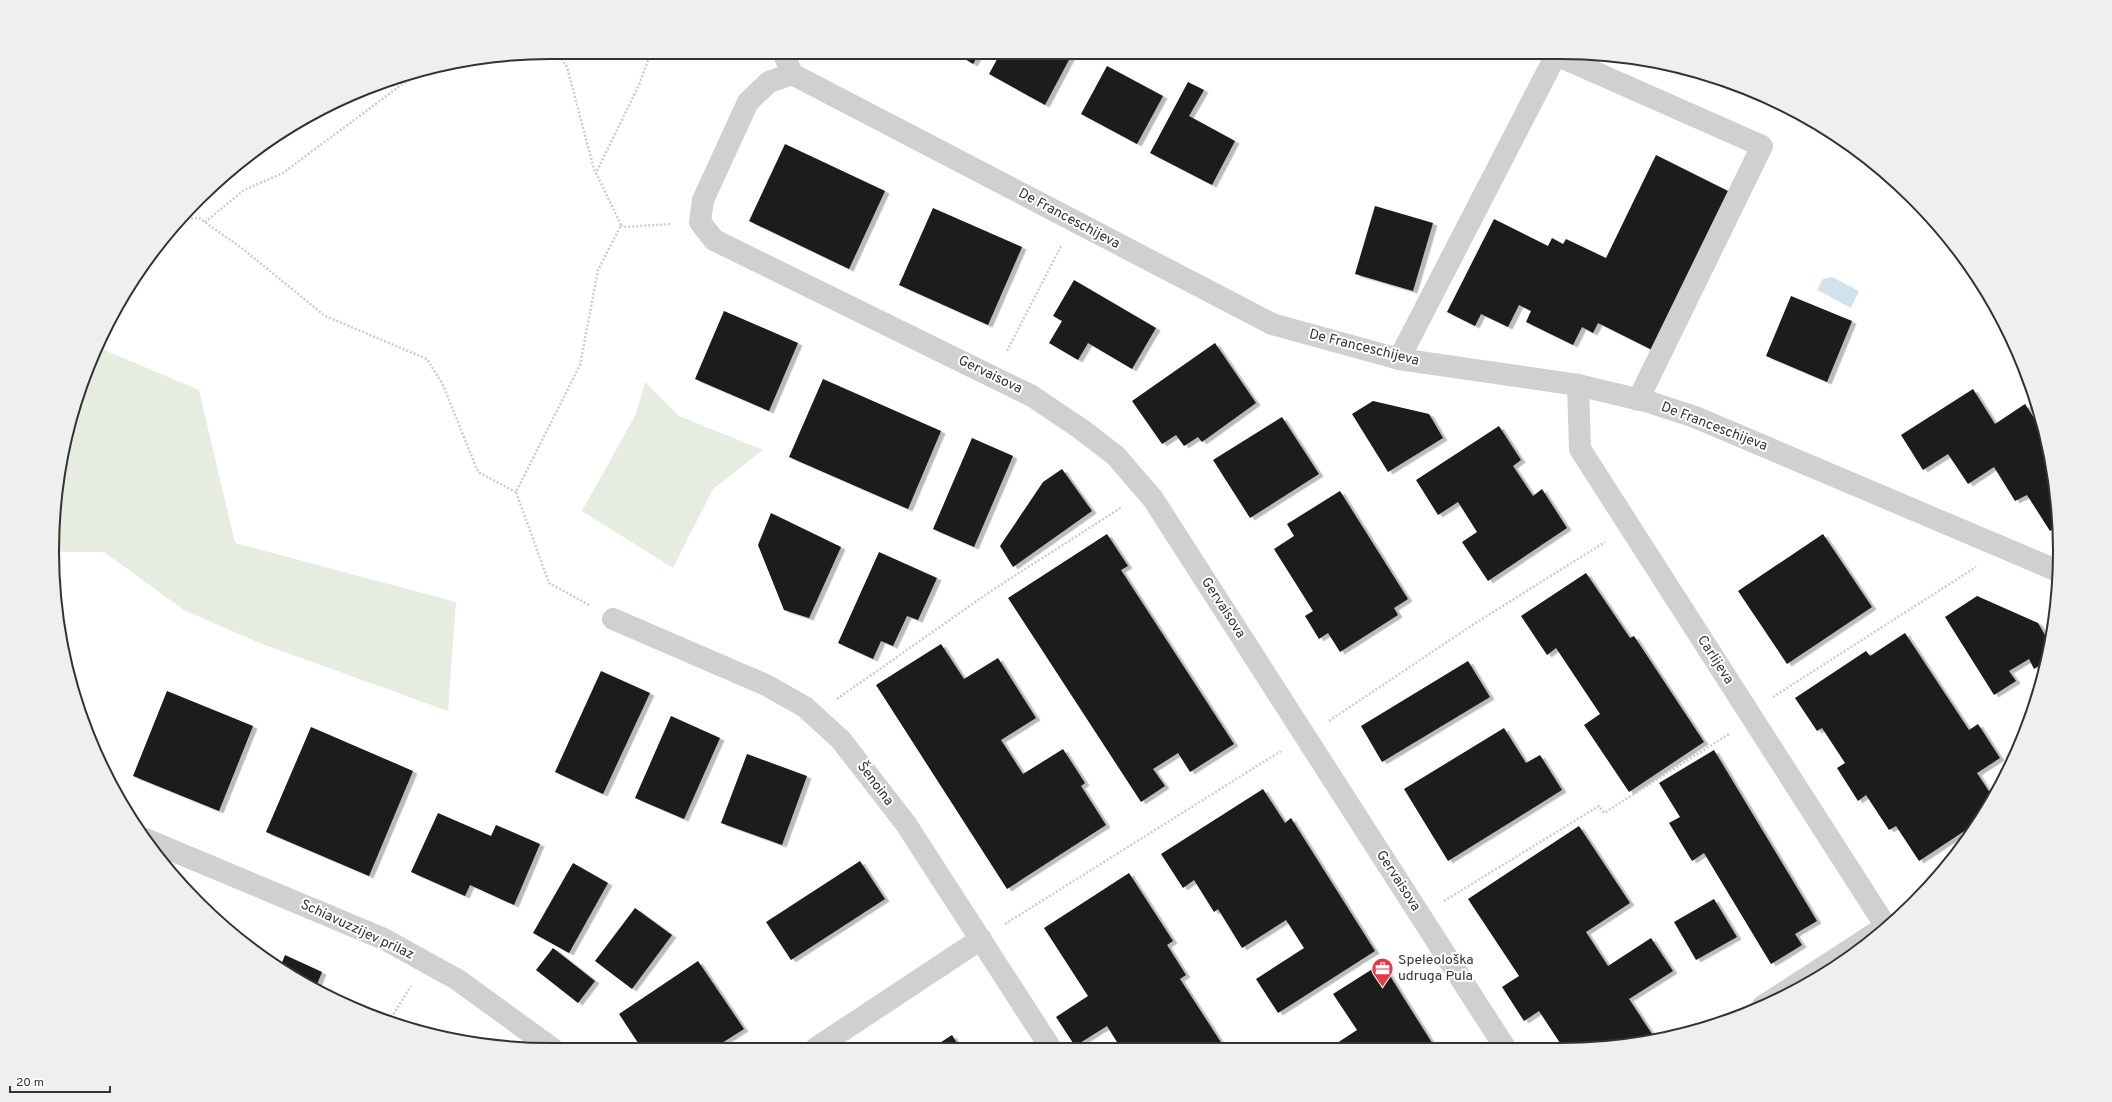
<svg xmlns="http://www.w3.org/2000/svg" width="2112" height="1102" font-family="Overpass,sans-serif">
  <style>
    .green { fill: #e6ecdf }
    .water { fill: #cfe2ee }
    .building { fill: #1a1a1a; filter: url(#shadow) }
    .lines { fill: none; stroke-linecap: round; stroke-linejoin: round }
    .path { stroke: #cdcdcd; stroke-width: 2.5; stroke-dasharray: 2 2; stroke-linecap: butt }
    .minor { stroke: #d0d0d0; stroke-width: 22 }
    .labels { text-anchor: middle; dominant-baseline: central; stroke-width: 4; stroke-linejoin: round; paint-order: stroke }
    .street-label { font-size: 14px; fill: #333; stroke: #fff }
    .poi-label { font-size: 14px; fill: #333; stroke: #fff; text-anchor: start }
    .rim { fill: none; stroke: #333; stroke-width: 2 }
  </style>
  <defs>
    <filter id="shadow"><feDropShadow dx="4.5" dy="2.5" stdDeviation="0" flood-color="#0004"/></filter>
  </defs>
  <rect width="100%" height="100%" fill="#fff"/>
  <!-- green -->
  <g class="green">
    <polygon points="97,347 199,390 235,543 456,602 448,711 257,642 184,610 104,552 54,552 53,519 69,422 90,360"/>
    <polygon points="645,382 679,416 763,450 713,489 673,568 582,511 636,414"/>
  </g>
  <!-- water -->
  <polygon class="water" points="1832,277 1859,291 1851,308 1817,290 1823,279"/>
  <!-- building -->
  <g class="building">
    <polygon points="954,52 980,52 973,64"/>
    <polygon points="1001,52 1065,53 1071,56 1045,105 989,74"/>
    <polygon points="1107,66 1163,96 1137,144 1081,114"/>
    <polygon points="1188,82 1204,90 1189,116 1235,141 1212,185 1150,153"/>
    <polygon points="785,144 885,191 849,269 749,221"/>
    <polygon points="1656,155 1730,192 1652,350 1598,323 1593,333 1582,327 1573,345 1526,322 1531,311 1519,305 1508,327 1481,314 1475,326 1447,312 1494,219 1548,246 1552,238 1563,244 1566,239 1606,258"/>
    <polygon points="1375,206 1433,223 1413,291 1355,274"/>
    <polygon points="933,208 1022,247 988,325 899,285"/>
    <polygon points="1074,280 1156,328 1132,369 1088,343 1078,360 1049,343 1062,321 1053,316"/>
    <polygon points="1791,296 1852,321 1827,382 1766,356"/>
    <polygon points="724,311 798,343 769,411 695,379"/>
    <polygon points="1215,343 1256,403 1202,442 1198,437 1184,446 1176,435 1162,444 1132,401"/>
    <polygon points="823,379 941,431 908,509 789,457"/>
    <polygon points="1973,389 1995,424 2025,404 2043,432 2056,486 2057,526 2050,531 2027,495 2015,501 1994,467 1968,484 1948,454 1923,470 1901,435"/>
    <polygon points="1373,401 1429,414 1443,438 1388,472 1352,414"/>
    <polygon points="1282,417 1319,474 1250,518 1213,460"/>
    <polygon points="1499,426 1521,460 1513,466 1533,496 1542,489 1567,528 1488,581 1462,542 1477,532 1458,502 1438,515 1416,480"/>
    <polygon points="972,438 1013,456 974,547 933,529"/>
    <polygon points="1062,469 1092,511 1013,567 1000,546 1043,482"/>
    <polygon points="1340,491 1408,599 1394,608 1398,615 1340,652 1328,633 1319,639 1305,616 1313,611 1274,549 1294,536 1287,524"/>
    <polygon points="771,513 841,547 809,618 784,610 758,545"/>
    <polygon points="1107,534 1128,566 1121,570 1234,744 1190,772 1178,753 1153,769 1165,786 1141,802 1008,598"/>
    <polygon points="1823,534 1872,607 1787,664 1738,591"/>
    <polygon points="879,552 937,578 918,620 907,616 893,646 881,641 873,659 838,643"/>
    <polygon points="1586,573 1630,638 1634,636 1704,742 1629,792 1584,725 1600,714 1556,648 1547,655 1521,616"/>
    <polygon points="1977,596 2038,623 2049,642 2046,661 2034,669 2029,659 2009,671 2016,681 1994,695 1945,617"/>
    <polygon points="1905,633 1969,730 1978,724 2000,758 1977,773 1992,796 1972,826 1919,861 1896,826 1889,830 1866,795 1858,801 1837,768 1845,763 1822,728 1817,731 1795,698 1866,651 1870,656"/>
    <polygon points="941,644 964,679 998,658 1036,718 1001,740 1023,774 1063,749 1085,783 1081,786 1106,825 1007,889 876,685"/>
    <polygon points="1468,661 1490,697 1382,762 1361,726"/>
    <polygon points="601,671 650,693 603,794 555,772"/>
    <polygon points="167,691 253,726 219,811 133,776"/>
    <polygon points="671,716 720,738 684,819 635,798"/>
    <polygon points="311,727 413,771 369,876 266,832"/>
    <polygon points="1504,728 1526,763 1540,755 1562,790 1448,861 1404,789"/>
    <polygon points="1714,750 1817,921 1795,934 1802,945 1771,964 1704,853 1692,861 1669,823 1680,817 1659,783"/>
    <polygon points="747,754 807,776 782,845 721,823"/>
    <polygon points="1263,789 1285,823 1291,818 1375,951 1278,1013 1256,979 1304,948 1286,920 1242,948 1218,909 1214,912 1194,880 1183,888 1161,854"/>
    <polygon points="438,813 491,836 496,825 540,844 514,905 470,885 465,896 411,872"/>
    <polygon points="1579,826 1630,903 1586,932 1608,966 1651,938 1673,971 1629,999 1654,1037 1651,1039 1626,1046 1562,1046 1539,1011 1524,1021 1502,987 1519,976 1468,899"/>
    <polygon points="860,861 885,899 791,960 766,922"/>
    <polygon points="573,863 608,883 569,953 533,933"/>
    <polygon points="1129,873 1173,941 1167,945 1186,975 1180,979 1224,1047 1120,1047 1107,1026 1075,1046 1056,1017 1088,996 1044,928"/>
    <polygon points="1714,899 1737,937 1696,960 1674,922"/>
    <polygon points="635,908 672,935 632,989 595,961"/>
    <polygon points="553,948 595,981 578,1003 536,970"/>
    <polygon points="285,955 322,972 315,989 269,960 281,965"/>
    <polygon points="698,961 744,1029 714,1048 642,1049 619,1014"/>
    <polygon points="1382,963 1405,1000 1434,1046 1331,1047 1357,1030 1333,994"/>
    <polygon points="952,1035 960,1048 932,1048"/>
  </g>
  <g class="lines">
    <!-- path -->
    <g class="path">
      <polyline points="557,52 567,67 595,173"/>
      <polyline points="179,219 199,218 243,249 325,316 427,359 443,385 478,472 516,492"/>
      <polyline points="205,222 244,190 283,173 401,85 432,67"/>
      <polyline points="621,225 596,173 639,85 651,52"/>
      <polyline points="1007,351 1061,246"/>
      <polyline points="589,605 549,583 516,492 580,365 598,270 621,225 623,227 671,224"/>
      <polyline points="1773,697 1976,567"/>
      <polyline points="837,699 991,591 1122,507"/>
      <polyline points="1329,721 1474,624 1605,542"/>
      <polyline points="1444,901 1599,806 1604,813 1729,734"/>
      <polyline points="1005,924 1281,751"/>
      <polyline points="389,1021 411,986"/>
    </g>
    <!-- minor -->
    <g class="minor">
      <polyline points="783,52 792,74"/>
      <polyline points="1399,359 1556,55 1762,146 1638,400"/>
      <polyline points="1578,385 1580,449 1885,925"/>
      <polyline points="613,619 766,685 805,707 841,740 906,824 1050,1047"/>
      <polyline points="145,839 384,939 458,980 553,1049"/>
      <polyline points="1763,1006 1874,934"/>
      <polyline points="1504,1046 1153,499 1116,456 1081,429 1032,396 714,240 700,222 703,200 748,102 769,82 792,74 1272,324 1399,359 1578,385 1649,402 1695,417 2058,571"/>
      <polyline points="816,1048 981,939"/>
    </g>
  </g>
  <!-- icons -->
  <defs>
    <symbol id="office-pin" viewBox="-11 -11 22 30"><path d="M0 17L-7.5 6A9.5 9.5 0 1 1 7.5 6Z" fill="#e63946" stroke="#fff"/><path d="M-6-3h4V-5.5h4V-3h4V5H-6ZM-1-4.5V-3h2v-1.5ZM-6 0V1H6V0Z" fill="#fff"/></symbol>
  </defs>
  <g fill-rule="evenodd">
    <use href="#office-pin" x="1370" y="956" width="25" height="34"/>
  </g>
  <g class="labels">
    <!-- street labels -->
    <g class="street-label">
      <text transform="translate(1069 219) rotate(28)">De Franceschijeva</text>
      <text transform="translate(1364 348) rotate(14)">De Franceschijeva</text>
      <text transform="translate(990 375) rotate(26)">Gervaisova</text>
      <text transform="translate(1714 427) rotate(21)">De Franceschijeva</text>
      <text transform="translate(1223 608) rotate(57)">Gervaisova</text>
      <text transform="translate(1715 660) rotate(57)">Carlijeva</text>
      <text transform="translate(875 784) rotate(53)">Šenoina</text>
      <text transform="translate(1398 881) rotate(57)">Gervaisova</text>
      <text transform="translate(357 930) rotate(25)">Schiavuzzijev prilaz</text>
    </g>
    <!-- poi labels -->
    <g class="poi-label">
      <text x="1398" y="960">Speleološka<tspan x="1398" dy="16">udruga Pula</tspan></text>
    </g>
  </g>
  <!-- crop -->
  <path d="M0 0H2112V1102H0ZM551 59H1561A492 492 0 0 1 2053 551V551A492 492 0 0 1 1561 1043H551A492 492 0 0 1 59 551V551A492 492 0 0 1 551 59Z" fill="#efefef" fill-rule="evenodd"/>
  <path class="rim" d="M551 59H1561A492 492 0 0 1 2053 551V551A492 492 0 0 1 1561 1043H551A492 492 0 0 1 59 551V551A492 492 0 0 1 551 59Z"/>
  <!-- scale -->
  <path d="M10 1086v6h100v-6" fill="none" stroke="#333333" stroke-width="2"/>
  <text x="16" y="1086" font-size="12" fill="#333333" stroke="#ffffff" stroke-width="3" paint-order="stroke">20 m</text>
</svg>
